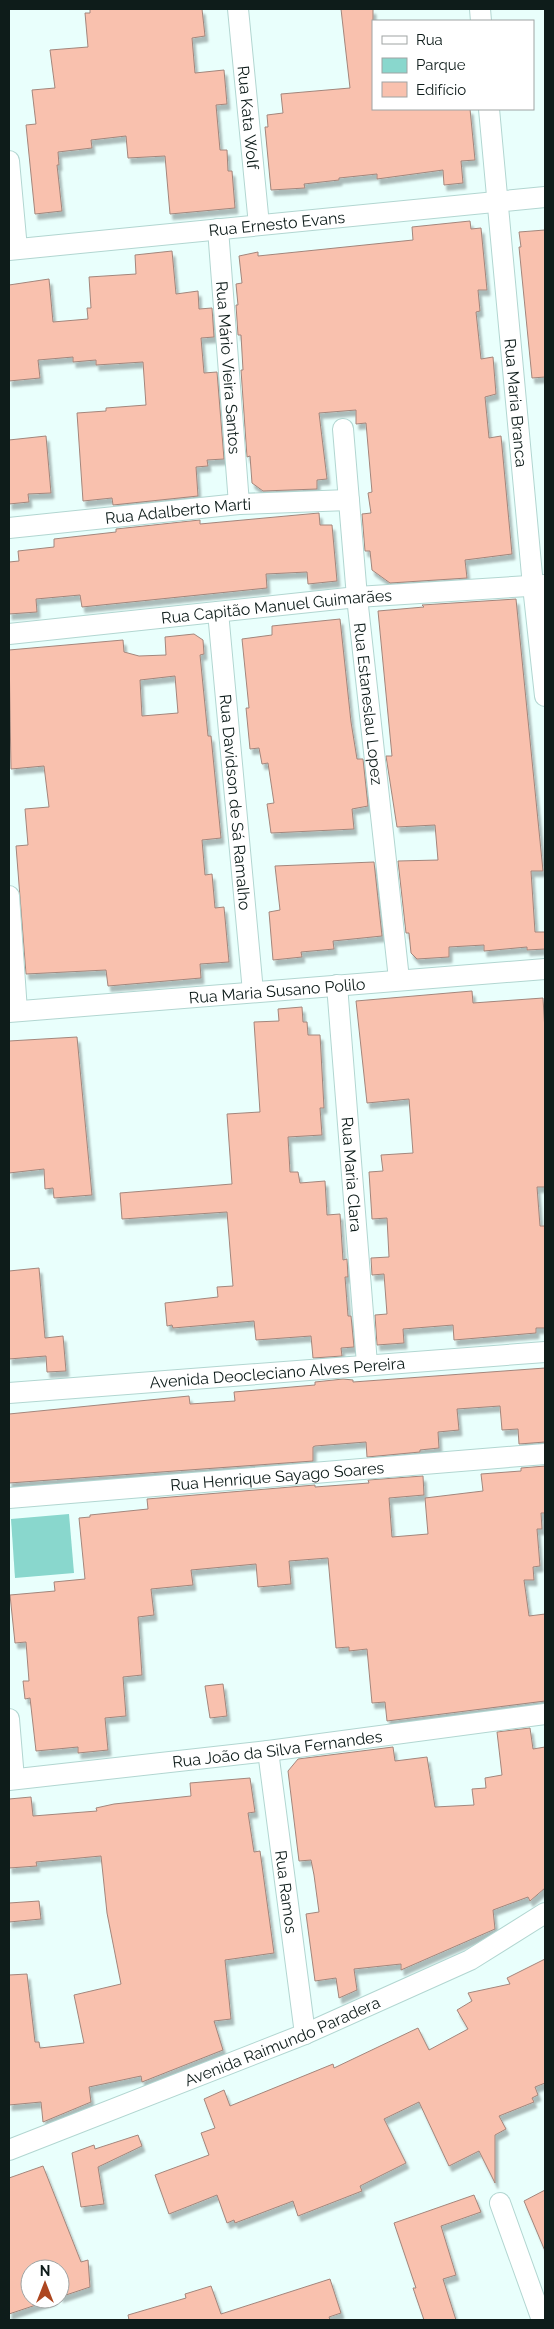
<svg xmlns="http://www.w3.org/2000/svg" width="554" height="2329" font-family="Raleway,sans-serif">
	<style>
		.green { fill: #89d7cd }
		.building { fill: #f9c1ae; stroke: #a3867c; fill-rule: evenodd; filter: url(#shadow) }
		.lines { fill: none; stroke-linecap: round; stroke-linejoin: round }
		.street-casing { stroke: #b2d6d1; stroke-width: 22 }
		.street { stroke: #fff; stroke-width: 20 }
		.labels { text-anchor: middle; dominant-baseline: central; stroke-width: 4; stroke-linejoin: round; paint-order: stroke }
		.street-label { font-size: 16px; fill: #0e1c1a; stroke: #fff }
	</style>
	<defs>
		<filter id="shadow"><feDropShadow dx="3" dy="5.5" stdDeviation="1" flood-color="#0004"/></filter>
	</defs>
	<rect width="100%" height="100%" fill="#e9fffc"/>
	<path class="green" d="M69,1514L74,1573L15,1578L11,1519Z"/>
	<path class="building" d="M90,9H202L205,36L192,38L195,73L224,70L227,104L216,105L220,150H227L228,171H232L235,208L170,214L165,156L128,158L126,136L91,140L92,148L58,152L59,165H57L62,211L35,214L26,125L36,124L32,90L55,88L50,50L88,47L85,13H90Z
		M341,9H373V109H470L475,160L461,161L463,183L444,185L443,170L377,179V174L339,178V180L304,184L305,188L271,190L265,127H268L267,115L283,113L281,94L350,88Z
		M470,221L471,229L481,228L487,290H478L480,311L476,312L481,359L493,357L496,394L485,397L489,438L501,436L512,554L465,560L467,578L390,583L372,570L370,551H365L362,514L371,513L368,493L372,492L366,423L356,424V410L319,413L327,479L317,480V489L263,491L252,483L250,456L247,457L241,370H243L241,335H238L236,305H238L236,284L242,283L239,256L258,252V256L413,240L412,227Z
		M545,230V377L532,378L519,247H521L519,232Z
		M172,251L176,294L198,291L199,309L212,308L214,337L201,338L204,373L217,372L224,459L207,460L208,466L196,467L198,496L113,505L112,498L83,501L77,413L106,411V408L146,405L143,362L96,365V360L73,362V357L38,360L40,378L9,381V285L49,279L53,322L88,319L87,308H91L89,277L136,274L135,255Z
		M46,436L51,493L28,494L29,502L9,504V440Z
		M319,513L320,525H332L337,581L308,584L307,572L266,574L267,588L82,607L80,595L36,599L37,612L9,614V562L19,561L18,551L54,547V539L116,532V529L200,520V524Z
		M516,599L543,871H531L535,932H545V949L527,950V947L484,951V945L449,947V957L417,959L411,953L409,933H406L398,861L438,860L435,825L397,827L386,756H392L378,611L424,607L422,605Z
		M340,619L351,722L357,759H363L368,806L352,809L354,829L271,833L267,804L274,803L268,763L262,764L259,748L250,749L246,708H249L242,639L272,635V626Z
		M194,634L203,640L204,654L200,655L208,736H211L221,838L202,840L205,875L212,874L215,908L224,907L229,962L200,964L201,978L108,986L106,970L26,974L16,846L28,845L25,809L49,807L44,766L11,769L9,650L123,640L124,652L139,656L166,655L165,637ZM175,676L178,713L142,716L140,680Z
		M374,862L382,936L333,941L334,949L301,952L302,957L273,960L269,912L280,910L275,866Z
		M472,991L473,1003L543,998L545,1031V1187H537L540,1226H545V1328H536V1333L454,1340L453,1325L403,1329L404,1343L377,1345L375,1315L387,1314L384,1274L372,1275L371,1258L389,1257L387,1218L372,1219L369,1172L383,1171L381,1155L413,1153L409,1099L367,1103L356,1001Z
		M302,1007L303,1022H307L308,1035H320L324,1108H320L322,1135L288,1137L290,1172H298L300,1183L325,1181L327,1215L340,1214L343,1260L347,1259L348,1277H345L348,1316H351L354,1347L341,1348L342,1356L313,1358L311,1336L256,1340L254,1321L173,1328L172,1325L167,1326L165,1303L218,1297L217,1287L233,1286L227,1212L122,1219L120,1193L232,1184L227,1114L260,1112L254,1022L279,1021L278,1009Z
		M77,1037L92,1195L54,1198L53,1188L45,1189L44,1169L9,1173V1041Z
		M39,1268L45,1338L63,1336L66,1371L47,1372L46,1356L9,1359V1271Z
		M545,1368V1442L519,1444L518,1429L502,1430L500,1406L457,1409L459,1430L438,1432L439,1448L420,1450V1452L367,1457L366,1442L315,1446L313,1447V1461L9,1483V1414L189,1396L190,1404L235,1401L234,1392L315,1385V1382L343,1379L353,1380V1382Z
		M545,1466V1513H541L542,1529H537L540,1566L533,1567L534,1580H524L529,1616L545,1614V1701L387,1721L385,1702L372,1703L367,1649L349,1651V1647L336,1648L328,1558L289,1561L291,1584L258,1587L256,1564L191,1570L193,1585L151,1589L154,1615L138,1617L142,1675L123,1677L126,1716L105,1718L108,1750L78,1753V1747L36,1751L30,1698L25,1699L23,1681H29L26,1642L15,1643L10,1595L55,1591L54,1582L85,1579L79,1518L90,1517V1515L148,1509L147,1499L315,1485V1487L369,1483L368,1480L423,1476L424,1495L389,1498L392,1537L428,1534L425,1498L483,1491L481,1474L521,1471V1468Z
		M223,1684L227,1716L210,1718L205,1686Z
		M530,1728L533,1749L545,1747V1888L530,1901L528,1897L493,1910L495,1929L401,1970V1964L354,1969L357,1990L339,1998L336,1978L315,1981L306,1914L319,1912L314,1875L311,1860L299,1861L288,1771L298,1759L393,1747L395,1761L427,1757L435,1807L474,1805L472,1789L486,1788L485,1778L502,1775L497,1732Z
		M250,1778L255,1812L248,1813L254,1852L260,1851L274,1953L225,1960L231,2019L214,2021L223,2050L142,2082L141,2076L89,2087L91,2102L43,2122L41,2102L9,2105V1975L27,1974L35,2042H39L40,2048L84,2043L74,1995L121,1984L107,1913L101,1856L36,1862L37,1866L9,1868V1799L31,1797L33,1816L97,1811L96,1808L114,1804L191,1796L190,1783Z
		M39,1901L41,1919L9,1922V1903Z
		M545,1959V2083L535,2087L538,2095L532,2098L534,2102L499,2116L506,2129L495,2135V2183L479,2151L449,2166L419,2102L384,2119L406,2163L360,2186L362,2191L298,2216L293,2201L235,2223L234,2220L227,2223L217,2195L169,2214L155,2175L209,2155L201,2133L215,2128L204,2099L224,2090L230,2106L333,2064L334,2068L418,2028L429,2050L468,2029L457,2010L472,2001L468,1993L510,1984L507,1978Z
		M138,2135L142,2146L98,2167L104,2204L81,2207L72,2153L94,2145L95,2149Z
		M43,2166L81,2262L88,2260L90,2287L60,2297V2269H30V2299H54L9,2314V2178Z
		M545,2190V2251L524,2201Z
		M474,2195L481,2212L441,2226L456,2275L443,2279L456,2320H424L413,2288H416L394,2223Z
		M330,2279L341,2313L329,2317L330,2320H129L128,2315L186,2298L185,2294L211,2286L221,2314Z"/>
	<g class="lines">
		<g class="street-casing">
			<g id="street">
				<path id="s1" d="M238,9L259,225"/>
				<path d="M480,9L481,21"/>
				<path id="s2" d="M489,109L533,586L545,696"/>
				<path d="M9,161L17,249"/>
				<path id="s3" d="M218,229L239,504"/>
				<path id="s4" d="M9,250L545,197"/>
				<path id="s5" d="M343,429L357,597L399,979"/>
				<path id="s6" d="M9,528L239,504L349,500"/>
				<path id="s7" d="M218,612L253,992"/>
				<path id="s8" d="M9,634L357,597L544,585"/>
				<path d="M9,896L17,1011"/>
				<path id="s9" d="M337,985L367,1364"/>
				<path id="s10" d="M9,1012L545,969"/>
				<path id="s11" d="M9,1393L545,1352"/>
				<path id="s12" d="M9,1498L545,1454"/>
				<path d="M9,1719L14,1779"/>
				<path id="s13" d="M268,1751L305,2034"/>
				<path id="s14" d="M9,1780L268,1751L545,1714"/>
				<path id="s15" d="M9,2150L305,2034L470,1960L545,1913"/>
				<path d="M500,2203L542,2320"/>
			</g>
		</g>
		<use href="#street" class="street"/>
	</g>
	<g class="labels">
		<g class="street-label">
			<text stroke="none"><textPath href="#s1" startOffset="109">Rua Kata Wolf</textPath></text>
			<text stroke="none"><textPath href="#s4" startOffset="269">Rua Ernesto Evans</textPath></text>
			<text stroke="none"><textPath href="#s3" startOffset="139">Rua Mário Vieira Santos</textPath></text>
			<text stroke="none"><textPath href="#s2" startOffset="295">Rua Maria Branca</textPath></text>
			<text stroke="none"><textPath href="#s6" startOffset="170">Rua Adalberto Marti</textPath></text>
			<text stroke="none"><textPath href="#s8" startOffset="269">Rua Capitão Manuel Guimarães</textPath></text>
			<text stroke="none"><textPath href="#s5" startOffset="276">Rua Estaneslau Lopez</textPath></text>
			<text stroke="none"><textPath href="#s7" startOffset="191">Rua Davidson de Sá Ramalho</textPath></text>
			<text stroke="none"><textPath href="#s10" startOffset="269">Rua Maria Susano Polilo</textPath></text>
			<text stroke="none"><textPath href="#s9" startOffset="190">Rua Maria Clara</textPath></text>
			<text stroke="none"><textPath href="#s11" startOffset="269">Avenida Deocleciano Alves Pereira</textPath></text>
			<text stroke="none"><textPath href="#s12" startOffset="269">Rua Henrique Sayago Soares</textPath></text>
			<text stroke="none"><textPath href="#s14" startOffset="270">Rua João da Silva Fernandes</textPath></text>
			<text stroke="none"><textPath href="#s13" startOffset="142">Rua Ramos</textPath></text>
			<text stroke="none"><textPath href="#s15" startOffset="294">Avenida Raimundo Paradera</textPath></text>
		</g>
	</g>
	<rect width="554" height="2329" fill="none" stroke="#0e1c1a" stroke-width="20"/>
	<rect x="372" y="20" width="162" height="90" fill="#ffffff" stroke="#9fa4a3"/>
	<rect x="382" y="36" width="25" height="8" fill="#ffffff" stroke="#9fa4a3"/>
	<text x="416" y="45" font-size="15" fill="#0e1c1a">Rua</text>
	<rect x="382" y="58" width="25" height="15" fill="#89d7cd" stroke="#9fa4a3"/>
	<text x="416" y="70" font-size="15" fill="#0e1c1a">Parque</text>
	<rect x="382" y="82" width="25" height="15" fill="#f9c1ae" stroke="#9fa4a3"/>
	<text x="416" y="95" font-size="15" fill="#0e1c1a">Edifício</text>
	<g transform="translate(45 2284)"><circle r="24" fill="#ffffff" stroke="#9fa4a3"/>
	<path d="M0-4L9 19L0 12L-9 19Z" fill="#ad4720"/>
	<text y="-8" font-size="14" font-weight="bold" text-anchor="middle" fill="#0e1c1a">N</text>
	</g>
</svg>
